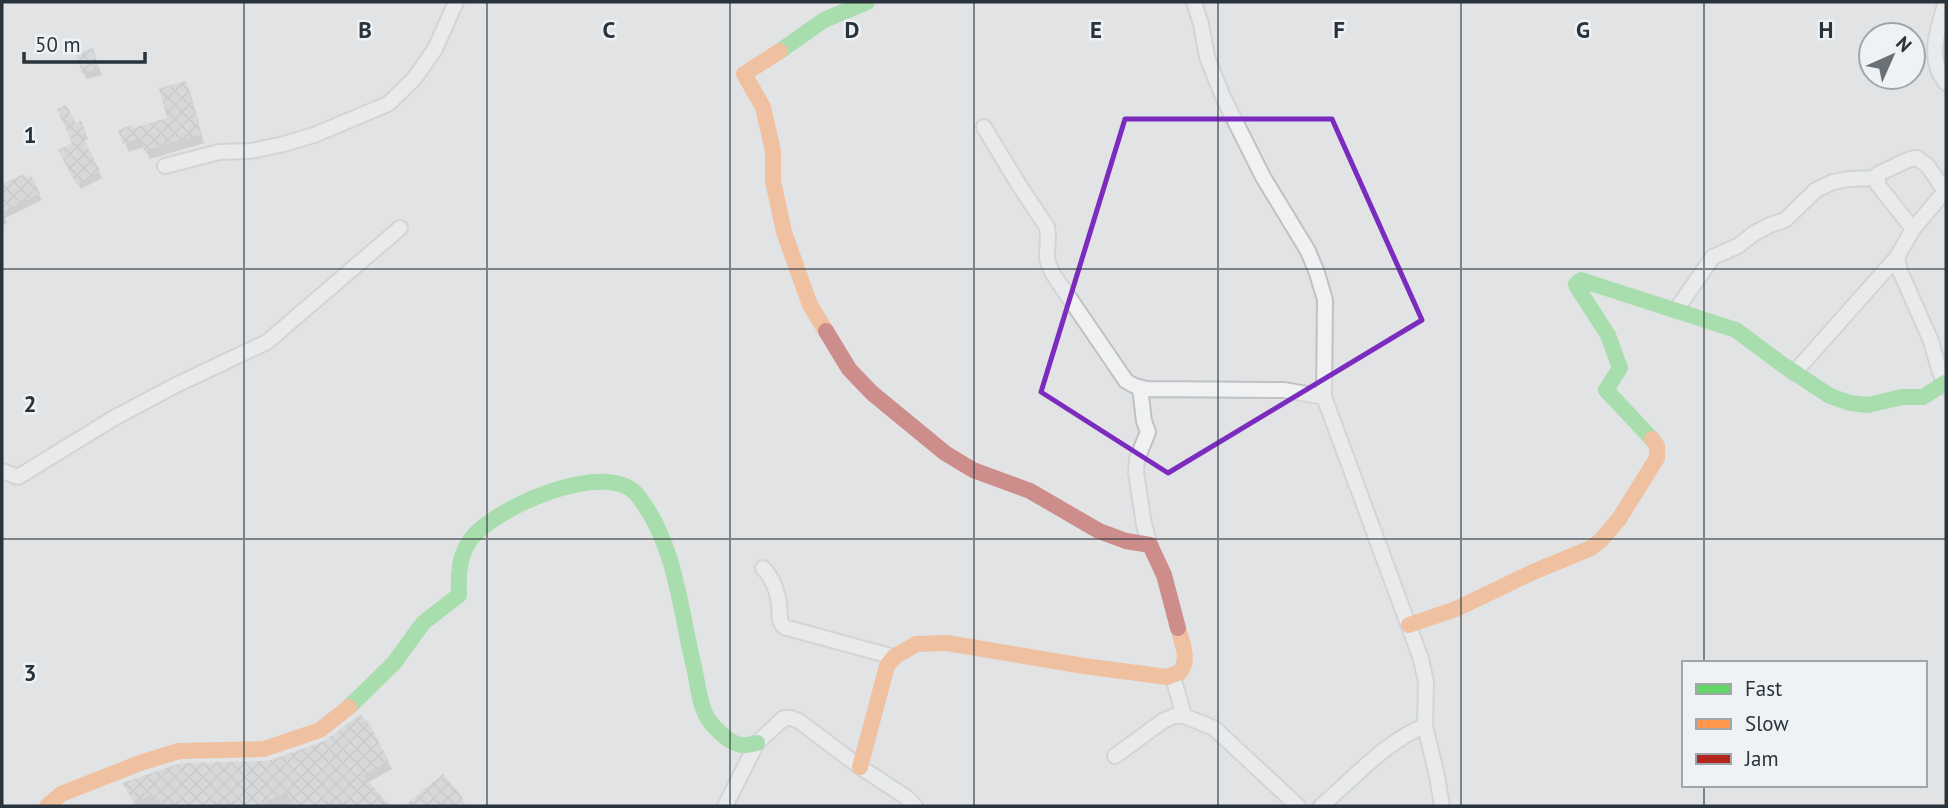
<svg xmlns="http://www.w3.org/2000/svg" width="1948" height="808" font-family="'PT Sans',sans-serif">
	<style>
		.shadow { fill: #0003 }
		.building { fill: url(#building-cross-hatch) }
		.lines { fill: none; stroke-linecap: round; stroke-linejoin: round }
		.street-casing { stroke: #bfc1c3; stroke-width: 18 }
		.street { stroke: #eff1f2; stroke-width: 14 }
		.fast { stroke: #63d668; stroke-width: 16 }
		.slow { stroke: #ff974d; stroke-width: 16 }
		.jam { stroke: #b3261e; stroke-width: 16 }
		.marked { fill: none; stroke: #7b2cbf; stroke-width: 5; stroke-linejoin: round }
		.grid { fill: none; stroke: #29333c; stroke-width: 2; stroke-opacity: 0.55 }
		.grid-label { font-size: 23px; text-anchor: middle; font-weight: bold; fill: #29333c; stroke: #eef2f5; stroke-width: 5; stroke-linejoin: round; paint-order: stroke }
	</style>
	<defs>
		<pattern id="building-cross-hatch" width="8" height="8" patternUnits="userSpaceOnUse" patternTransform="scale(1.75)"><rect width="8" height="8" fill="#c9cbcd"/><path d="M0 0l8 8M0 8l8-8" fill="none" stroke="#adafb1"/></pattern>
	</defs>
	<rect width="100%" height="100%" fill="#e1e3e5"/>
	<path class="shadow" d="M92,50L102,75L87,79L83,72Z
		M185,83L190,91L204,143L150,159L144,147L129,152L120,131L133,130L169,119Z
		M75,126L84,129L88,139L83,141L102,178L81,189L61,151L74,144Z
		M30,177L42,200L5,218L7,223L2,225V190Z
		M366,722L392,769L367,783L389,806H130L135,803L124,784L268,762L325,743Z"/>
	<path class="building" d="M93,48L99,68L82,73L76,53Z
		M186,81L201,134L144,151L140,138L123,144L118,130L132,125L133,128L167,118L159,88Z
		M66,105L76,123L81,121L86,133L82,135L100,171L76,184L58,150L72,143L57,109Z
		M24,174L26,178L31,175L40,193L2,212V184Z
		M361,714L365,721L367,720L389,761L363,776L391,806H294L286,792L257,806H164L151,795L134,803L122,783L181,763L268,761L324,741Z
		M443,774L463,798L462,799L466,806H404Z"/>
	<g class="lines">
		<g class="street-casing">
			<path id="street" d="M1194,2L1201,24L1207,57L1223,97L1263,177L1308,251L1317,273L1325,300L1324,397L1421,659L1426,682L1425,726L1437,776L1442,806
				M1946,2C1938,29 1926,59 1946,83
				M984,127L1019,185L1047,227C1051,248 1041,252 1053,274L1126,381L1135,386L1147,389L1284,390L1324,397
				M165,166L219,152L251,151L284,144L314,135L388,104L414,79L435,49L456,2
				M1946,190L1913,229L1897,257L1900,271L1931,341L1938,366L1946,387
				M1913,229L1878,185V174L1910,159L1917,158L1927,165L1945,191
				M1676,310L1713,257L1738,246L1753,234L1770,225L1785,220L1816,190L1833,182L1849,179L1877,178
				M1794,373L1897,257
				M1140,388L1144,421L1148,432L1137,459L1136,472L1144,525L1150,545
				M2,471L18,477L114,418L176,385L267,342L400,228
				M763,568C772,577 778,592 779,605C780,614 778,620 784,627L894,657
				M1173,677L1184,716
				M1115,756L1163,721L1174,716H1184L1214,728L1298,806
				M725,806L757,743L784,718H791L799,721L860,767L906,797L915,806
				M1321,806C1352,780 1387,740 1425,726"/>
		</g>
		<use href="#street" class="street"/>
		<path class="fast" d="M780,51L824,20L867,2
			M1652,439L1606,390L1620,368L1608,335L1577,287L1576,284L1581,280L1736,330L1783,365L1830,396L1850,403L1868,405L1902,397H1923L1945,383
			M349,707L394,663L423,623L459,595C458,575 459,555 471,539C495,507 609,457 638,496C676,544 680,610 694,667C698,684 699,704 708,719C715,729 729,743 741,745C746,746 752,744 757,743"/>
		<path class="slow" d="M780,51L744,74L763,107L773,151V181L784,232L810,305L826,331
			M1409,625L1456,609L1533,572L1591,548L1601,540L1619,519L1657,458V446L1652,439
			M860,767L887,666L894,657L916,644L947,643L1084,666L1167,677L1180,672C1190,659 1182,643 1178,628
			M47,806L61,794L140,763L179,751L264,749L320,730L349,707"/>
		<path class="jam" d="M826,331L849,369L872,393L945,453L973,470L1030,491L1099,531L1126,541L1150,545L1164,575L1178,628"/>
	</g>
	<path d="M0 0H1948V808H0ZM1125,119H1332L1422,320L1168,473L1041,392Z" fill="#e1e3e5" fill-opacity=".55" fill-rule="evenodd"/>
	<path class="marked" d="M1125,119H1332L1422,320L1168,473L1041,392Z"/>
	<path class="grid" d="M244,2V806M487,2V806M730,2V806M974,2V806M1218,2V806M1461,2V806M1704,2V663M2,269H1946M2,539H1946M1704,785V806"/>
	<g class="grid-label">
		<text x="365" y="38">B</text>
		<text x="609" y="38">C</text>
		<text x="852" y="38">D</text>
		<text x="1096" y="38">E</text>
		<text x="1339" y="38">F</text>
		<text x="1583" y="38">G</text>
		<text x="1826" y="38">H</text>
		<text x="30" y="143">1</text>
		<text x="30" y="412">2</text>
		<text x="30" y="681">3</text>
	</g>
	<rect width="1948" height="808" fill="none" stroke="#29333c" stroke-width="7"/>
	<rect x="1682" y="661" width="245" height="126" fill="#eef2f5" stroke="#9fa6ab" stroke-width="2"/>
	<rect x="1696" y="684" width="35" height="10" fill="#63d668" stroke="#9fa6ab" stroke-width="2"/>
	<text x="1745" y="696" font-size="21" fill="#29333c">Fast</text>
	<rect x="1696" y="719" width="35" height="10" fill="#ff974d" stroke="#9fa6ab" stroke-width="2"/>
	<text x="1745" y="731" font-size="21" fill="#29333c">Slow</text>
	<rect x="1696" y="754" width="35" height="10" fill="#b3261e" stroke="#9fa6ab" stroke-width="2"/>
	<text x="1745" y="766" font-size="21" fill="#29333c">Jam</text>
	<g transform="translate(1892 56) rotate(45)"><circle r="33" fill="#eef2f5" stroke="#9fa6ab" stroke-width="2"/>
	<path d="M0-5L12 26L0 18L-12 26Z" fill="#697177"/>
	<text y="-10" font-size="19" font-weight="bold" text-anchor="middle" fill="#29333c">N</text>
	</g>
	<path d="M24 52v10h121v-10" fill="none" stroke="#29333c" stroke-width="3.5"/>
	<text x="35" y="52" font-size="21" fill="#29333c" stroke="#eef2f5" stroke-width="5" paint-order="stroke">50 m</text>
</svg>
